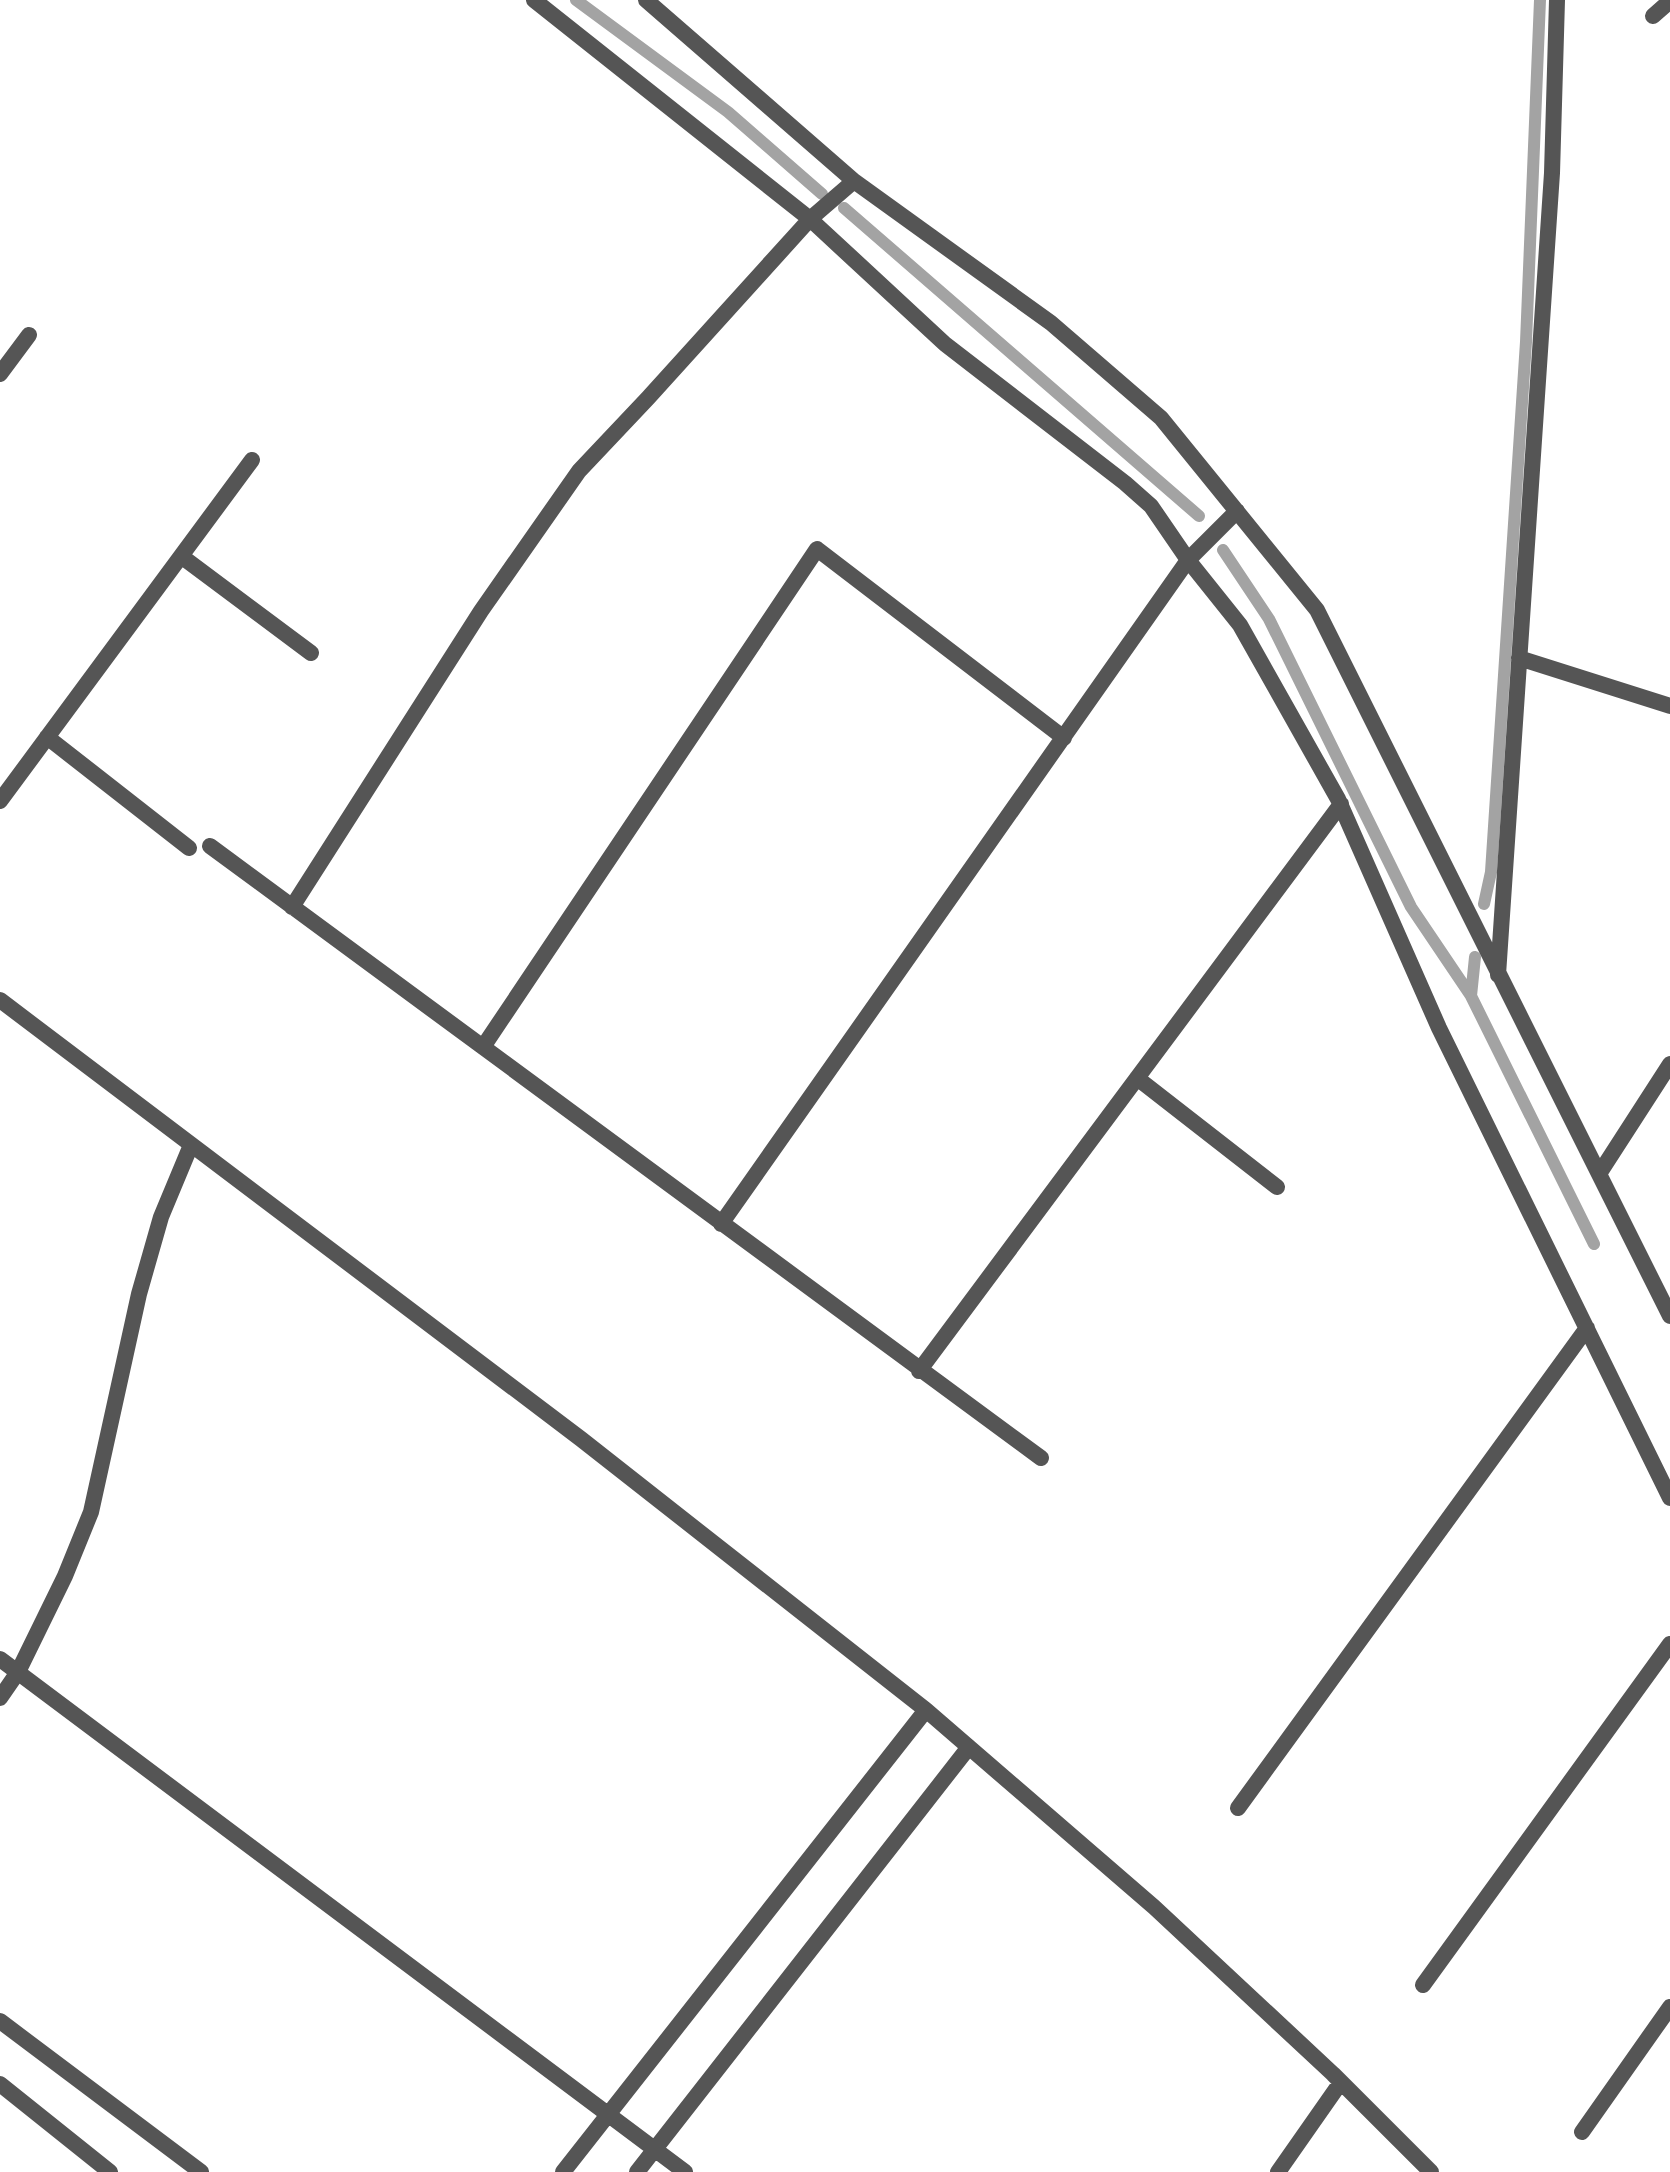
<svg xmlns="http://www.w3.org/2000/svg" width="1670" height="2172" font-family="'Exo 2',sans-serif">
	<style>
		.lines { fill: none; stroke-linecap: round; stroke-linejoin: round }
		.stream { stroke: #a3a3a3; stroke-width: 12 }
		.street { stroke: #555; stroke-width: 16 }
	</style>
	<rect width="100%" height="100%" fill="#fff"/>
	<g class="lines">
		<path class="stream" d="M576,0L728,112L822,194
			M844,208L1199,516
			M1223,550L1269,619L1411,907L1471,996L1594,1244
			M1484,904L1491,872L1526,342L1540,0
			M1471,996L1475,957"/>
		<path class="street" d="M534,0L810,219L945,344L1125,483L1151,506L1188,560L1240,625L1338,799L1439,1028L1670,1498
			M646,0L854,181L1051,323L1161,418L1317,610L1670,1316
			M1653,16L1670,1
			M0,374L29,335
			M181,556L311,653
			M1519,658L1670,706
			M47,737L189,848
			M0,801L252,460
			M210,846L1041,1458
			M292,907L481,611L579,471L648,398L810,219L854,181
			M1498,975L1552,173L1557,0
			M0,1000L581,1439L926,1710L1154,1907L1333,2074L1431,2172
			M483,1047L817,549L1064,738
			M1137,1078L1277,1187
			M1599,1174L1670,1064
			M721,1224L1188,560L1237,511
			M919,1371L1341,804
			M0,1659L685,2172
			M0,1698L18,1672L65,1576L91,1512L139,1294L161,1217L191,1145
			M1238,1808L1587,1328
			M1423,1985L1670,1644
			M0,2021L201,2172
			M0,2084L110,2172
			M1582,2132L1670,2007
			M563,2172L926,1710
			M637,2172L969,1747
			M1278,2172L1341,2082"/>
	</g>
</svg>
